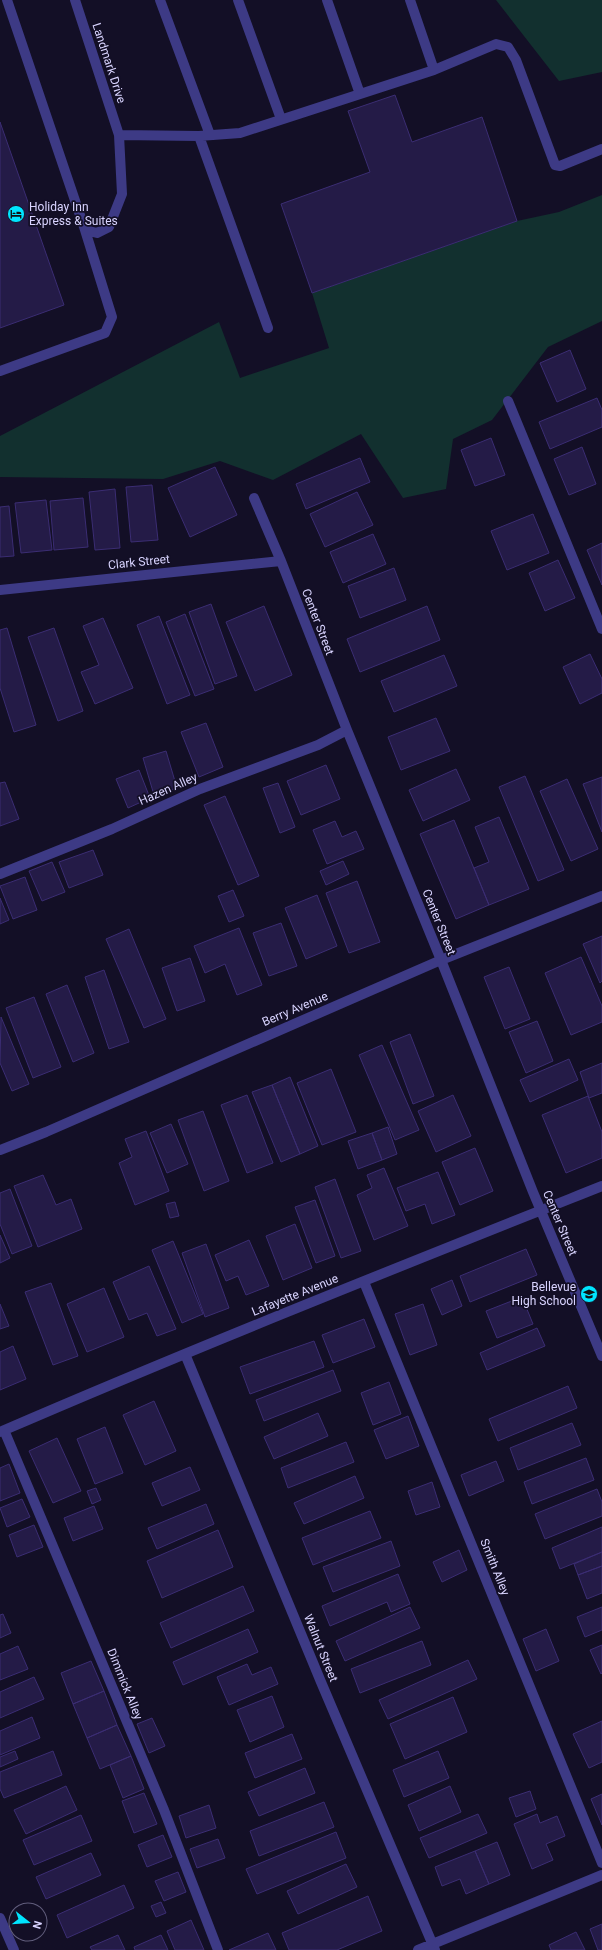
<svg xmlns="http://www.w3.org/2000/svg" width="602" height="1950" font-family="Roboto,sans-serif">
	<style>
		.green { fill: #12302f }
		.building { fill: #241b47; stroke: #3b2d73 }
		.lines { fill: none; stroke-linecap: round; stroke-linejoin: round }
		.minor { stroke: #3d3a85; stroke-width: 10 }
		.labels { text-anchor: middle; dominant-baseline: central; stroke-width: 3.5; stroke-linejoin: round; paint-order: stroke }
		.street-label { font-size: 12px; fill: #d9d4ff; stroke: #130f26 }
		.poi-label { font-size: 12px; fill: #d9d4ff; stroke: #130f26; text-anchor: start }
	</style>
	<rect width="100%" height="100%" fill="#130f26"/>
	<path class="green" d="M496,0H602V72L559,81Z
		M602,195V321L548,347L492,420L453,439L446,489L403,498L361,434L273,480L220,461L163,479L0,477V436L219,322L240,378L329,348L312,293L517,221L559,212Z"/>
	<path class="building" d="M395,95L412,142L482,117L517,221L312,293L281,204L370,172L348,111Z
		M0,122L64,305L0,328Z
		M570,350L586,389L557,402L540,363Z
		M597,398L602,410V427L550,449L539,422Z
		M491,438L505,475L475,486L461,450Z
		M582,447L596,484L569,495L554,459Z
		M360,458L370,482L306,509L296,484Z
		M215,467L237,515L190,537L168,488Z
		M152,485L158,540L131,542L126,487Z
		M115,489L120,548L95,550L89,492Z
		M357,492L373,525L325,547L310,514Z
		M83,498L88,547L54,550L50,501Z
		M46,500L52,550L21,553L15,503Z
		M9,506L14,556L0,557V507Z
		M533,514L549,553L507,570L491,531Z
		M373,534L386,564L343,583L330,552Z
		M602,543V585L587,550Z
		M558,560L575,598L545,611L529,573Z
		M394,568L406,600L360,618L348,586Z
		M211,604L237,676L215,684L189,612Z
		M264,606L292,675L255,691L226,622Z
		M427,606L440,640L360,672L347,639Z
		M185,614L214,689L195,696L166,622Z
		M159,616L190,695L167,704L137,625Z
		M103,618L133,688L95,704L81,672L99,665L83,626Z
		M7,628L36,725L14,732L0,688V630Z
		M54,628L83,711L58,721L28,637Z
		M590,654L602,679V693L580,704L563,667Z
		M444,655L457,686L394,712L381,681Z
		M436,718L450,751L401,770L388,737Z
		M206,723L223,767L199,777L181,732Z
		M166,751L177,788L154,795L143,758Z
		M326,765L340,799L301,815L287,781Z
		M456,769L470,800L423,821L409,790Z
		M139,770L150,798L128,808L116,779Z
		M525,776L564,870L538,881L499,787Z
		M602,777V832L583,784Z
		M567,779L598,849L571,861L540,791Z
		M5,782L19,819L0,826V783Z
		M278,783L295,827L280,833L263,788Z
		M225,796L259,876L238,885L204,805Z
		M499,817L529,889L489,905L474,868L489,862L475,827Z
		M454,820L489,905L456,919L420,834Z
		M335,821L342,837L356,831L364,849L327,864L313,830Z
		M93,850L103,875L69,888L59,862Z
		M343,861L349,874L326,885L320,871Z
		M52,862L65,892L42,901L29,871Z
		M25,877L37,910L13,919L0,886Z
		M357,881L380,942L349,953L326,893Z
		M233,890L244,916L229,922L218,896Z
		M317,895L337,946L306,959L285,908Z
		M0,898L9,920L0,924Z
		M281,923L297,966L269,976L253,933Z
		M239,928L262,985L237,995L225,964L205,973L194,946Z
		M129,929L166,1019L144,1028L106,939Z
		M602,936V981L600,983L583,944Z
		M581,957L602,1006V1022L571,1035L545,973Z
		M190,958L205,1001L177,1011L162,968Z
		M509,967L530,1019L505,1029L484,977Z
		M104,970L129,1042L109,1049L85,977Z
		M67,985L94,1053L73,1062L46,994Z
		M34,997L61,1067L33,1078L6,1008Z
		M1,1017L29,1084L12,1091L0,1063Z
		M537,1021L553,1061L526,1073L509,1032Z
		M410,1034L434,1096L413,1104L390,1042Z
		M382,1045L419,1130L395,1140L359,1055Z
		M569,1059L578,1080L530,1102L520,1080Z
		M602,1063V1093L589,1098L580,1072Z
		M331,1069L356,1132L322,1145L297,1083Z
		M290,1077L318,1146L300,1154L272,1085Z
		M272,1085L300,1154L281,1162L252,1092Z
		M247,1095L273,1163L247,1173L221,1105Z
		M453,1095L471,1136L436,1152L418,1111Z
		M588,1096L602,1132V1158L566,1173L542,1115Z
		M203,1111L229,1181L204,1191L178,1120Z
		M171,1124L188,1164L167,1173L150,1133Z
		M388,1127L397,1154L382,1160L372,1133Z
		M146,1131L169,1191L135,1205L119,1163L132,1157L125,1139Z
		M372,1133L382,1160L358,1169L348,1141Z
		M475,1148L493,1191L460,1205L442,1162Z
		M384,1168L408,1226L374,1240L357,1195L372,1188L367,1175Z
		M438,1172L455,1215L432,1224L425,1204L406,1211L397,1188Z
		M43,1175L56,1205L71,1199L82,1229L38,1247L14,1186Z
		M335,1179L361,1251L341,1258L315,1187Z
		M10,1189L32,1246L12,1254L0,1224V1193Z
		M315,1200L335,1256L316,1263L295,1207Z
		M175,1202L179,1216L170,1218L166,1204Z
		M295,1224L312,1268L283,1280L266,1236Z
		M0,1235L10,1258L0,1263Z
		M249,1240L269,1286L246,1295L238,1276L226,1281L215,1255Z
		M173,1241L203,1314L182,1323L152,1250Z
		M206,1244L229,1308L205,1317L182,1253Z
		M526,1249L537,1275L470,1302L460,1276Z
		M149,1266L176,1329L157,1336L147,1313L129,1320L113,1282Z
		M452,1280L462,1306L442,1315L431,1289Z
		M51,1283L78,1356L53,1365L25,1292Z
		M104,1288L124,1337L87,1352L67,1304Z
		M522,1297L533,1324L497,1338L486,1311Z
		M0,1304L9,1326L0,1329Z
		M423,1304L437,1345L410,1355L395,1314Z
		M364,1319L375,1347L333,1363L322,1335Z
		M537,1328L545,1346L487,1370L480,1353Z
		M314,1341L324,1367L250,1394L240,1367Z
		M13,1346L26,1379L0,1390V1352Z
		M333,1370L341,1391L264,1421L256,1400Z
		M389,1382L401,1414L373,1425L361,1393Z
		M568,1386L577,1408L498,1441L489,1419Z
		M154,1401L176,1451L145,1465L123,1415Z
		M318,1413L328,1436L274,1459L264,1437Z
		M408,1416L419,1446L386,1459L374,1430Z
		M572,1423L581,1445L518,1470L510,1448Z
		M105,1427L123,1473L95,1484L77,1439Z
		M57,1438L81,1491L53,1503L29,1451Z
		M346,1442L354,1462L288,1488L281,1468Z
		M586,1458L594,1480L532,1504L524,1482Z
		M496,1461L504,1481L469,1496L461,1475Z
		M9,1464L20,1493L0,1501V1468Z
		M190,1467L200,1490L162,1506L152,1483Z
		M355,1476L364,1498L304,1524L294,1503Z
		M432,1482L440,1507L416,1515L408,1491Z
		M96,1488L101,1500L92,1504L87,1491Z
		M597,1489L602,1502V1516L545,1539L535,1514Z
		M22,1499L30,1517L7,1527L0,1508Z
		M206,1504L214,1524L157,1549L148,1528Z
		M94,1506L103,1529L73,1541L64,1518Z
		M370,1511L381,1538L313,1565L302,1538Z
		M34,1525L43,1547L17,1557L9,1535Z
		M602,1527V1552L560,1569L552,1548Z
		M218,1530L233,1567L162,1598L147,1561Z
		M391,1541L400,1566L333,1592L323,1567Z
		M459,1550L467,1570L442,1582L433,1562Z
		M602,1552V1566L578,1575L574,1564Z
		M602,1566V1593L587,1599L578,1575Z
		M398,1574L410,1604L391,1612L387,1602L330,1626L322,1606Z
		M243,1586L254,1611L171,1648L160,1623Z
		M410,1607L420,1628L345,1661L336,1641Z
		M602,1607V1630L585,1637L577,1617Z
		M3,1614L11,1633L0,1638V1615Z
		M248,1629L258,1652L183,1685L173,1662Z
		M546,1629L559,1661L536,1671L523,1639Z
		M422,1641L431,1665L360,1693L351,1669Z
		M602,1645V1673L601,1674L590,1650Z
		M18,1646L28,1669L0,1680V1654Z
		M468,1660L477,1679L388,1719L379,1700Z
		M91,1661L104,1691L73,1704L61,1673Z
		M247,1664L252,1675L271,1667L278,1684L229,1705L217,1677Z
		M34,1677L44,1699L0,1718V1692Z
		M104,1691L117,1725L87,1738L73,1704Z
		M272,1696L284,1727L250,1742L237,1710Z
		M453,1697L467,1732L405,1759L390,1724Z
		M32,1717L40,1738L0,1755V1731Z
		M152,1718L165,1746L149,1753L137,1724Z
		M602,1721V1762L589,1768L573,1734Z
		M117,1725L131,1756L100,1769L87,1738Z
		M292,1734L302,1759L255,1778L245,1753Z
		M15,1751L18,1759L0,1767V1757Z
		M53,1751L62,1775L4,1798L0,1789V1772Z
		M438,1751L449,1778L404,1797L393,1770Z
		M131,1756L144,1789L123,1798L110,1765Z
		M305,1768L315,1793L259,1816L248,1792Z
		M66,1786L77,1810L26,1834L14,1810Z
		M450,1786L461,1812L419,1831L408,1805Z
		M530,1791L536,1809L516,1817L509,1798Z
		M144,1793L157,1824L134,1833L122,1801Z
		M602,1794V1825L591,1799Z
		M324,1802L334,1827L259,1856L250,1831Z
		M209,1805L216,1828L186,1838L179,1816Z
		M478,1814L487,1833L429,1858L420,1838Z
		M537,1814L540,1823L557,1816L565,1836L546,1844L553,1860L532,1869L514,1824Z
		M81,1815L92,1841L34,1865L23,1840Z
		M336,1832L346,1858L257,1894L246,1869Z
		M163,1835L172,1857L147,1867L138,1845Z
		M218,1839L225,1858L197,1868L190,1849Z
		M497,1842L510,1875L489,1884L475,1851Z
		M475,1851L489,1884L466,1894L460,1879L442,1886L435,1867Z
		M91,1853L101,1875L46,1899L36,1877Z
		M346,1864L357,1887L298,1914L287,1891Z
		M178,1872L186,1892L164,1901L155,1881Z
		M124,1885L134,1908L67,1938L57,1915Z
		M368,1896L382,1931L337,1950H289L282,1933Z
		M161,1902L166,1913L156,1917L151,1906Z
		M191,1920L204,1950H175L167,1931Z
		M602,1924V1950H598L590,1929Z
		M576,1932L585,1950H551L549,1945Z
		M268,1933L276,1950H229Z
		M118,1935L125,1950H92L90,1947Z
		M161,1935L168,1950H135L134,1947Z"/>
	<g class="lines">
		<path class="minor" d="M7,0L85,230L97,233L109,227L122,194L119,135L75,0
			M160,0L210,135
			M238,0L281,119
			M327,0L360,94
			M434,70L496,44L508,47L516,60L555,165L560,166L602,149
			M119,135L199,136L240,133L434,70L410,0
			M199,136L268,328
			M0,371L105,333L112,317L85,230
			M508,401L602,629
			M254,498L281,561L347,730L441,960L533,1192L602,1356
			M0,590L281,561
			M0,874L112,829L200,789L318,745L347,730
			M0,1150L46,1132L441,960L602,896
			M364,1282L602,1863
			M185,1354L321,1682L435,1950
			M4,1430L164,1810L218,1950
			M0,1432C199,1346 401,1266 602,1186
			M0,1918L14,1950
			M418,1950L602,1875"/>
	</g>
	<defs>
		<g id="hotel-disc" transform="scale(0.9)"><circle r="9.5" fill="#00e5ff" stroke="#130f26"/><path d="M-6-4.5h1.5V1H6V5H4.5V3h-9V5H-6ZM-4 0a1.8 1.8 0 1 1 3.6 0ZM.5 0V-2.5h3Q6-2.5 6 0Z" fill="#111"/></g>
		<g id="school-disc" transform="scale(0.9)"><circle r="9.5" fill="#00e5ff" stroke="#130f26"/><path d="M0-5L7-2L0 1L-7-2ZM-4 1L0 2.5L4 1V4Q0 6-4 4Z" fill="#111"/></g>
	</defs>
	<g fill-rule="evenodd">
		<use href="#hotel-disc" x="16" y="214"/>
		<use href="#school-disc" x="589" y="1294"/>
	</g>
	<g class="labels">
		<g class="street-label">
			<text transform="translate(109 63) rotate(72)">Landmark Drive</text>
			<text transform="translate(139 562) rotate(-6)">Clark Street</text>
			<text transform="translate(318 622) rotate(69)">Center Street</text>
			<text transform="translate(168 789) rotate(-24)">Hazen Alley</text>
			<text transform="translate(439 922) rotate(68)">Center Street</text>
			<text transform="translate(295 1009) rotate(-23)">Berry Avenue</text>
			<text transform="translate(560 1223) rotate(67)">Center Street</text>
			<text transform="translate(295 1295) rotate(-22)">Lafayette Avenue</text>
			<text transform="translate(495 1567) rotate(68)">Smith Alley</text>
			<text transform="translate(321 1648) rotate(68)">Walnut Street</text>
			<text transform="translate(125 1684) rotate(68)">Dimmick Alley</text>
		</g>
		<g class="poi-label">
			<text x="29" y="207">Holiday Inn<tspan x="29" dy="14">Express &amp; Suites</tspan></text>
			<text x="576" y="1287" text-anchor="end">Bellevue<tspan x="576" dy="14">High School</tspan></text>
		</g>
	</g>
	<g transform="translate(28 1922) rotate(107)"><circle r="19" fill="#130f26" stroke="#625e7d"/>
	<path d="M0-3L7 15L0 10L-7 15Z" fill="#00e5ff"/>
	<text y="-6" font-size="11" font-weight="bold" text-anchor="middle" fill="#d9d4ff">N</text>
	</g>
</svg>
